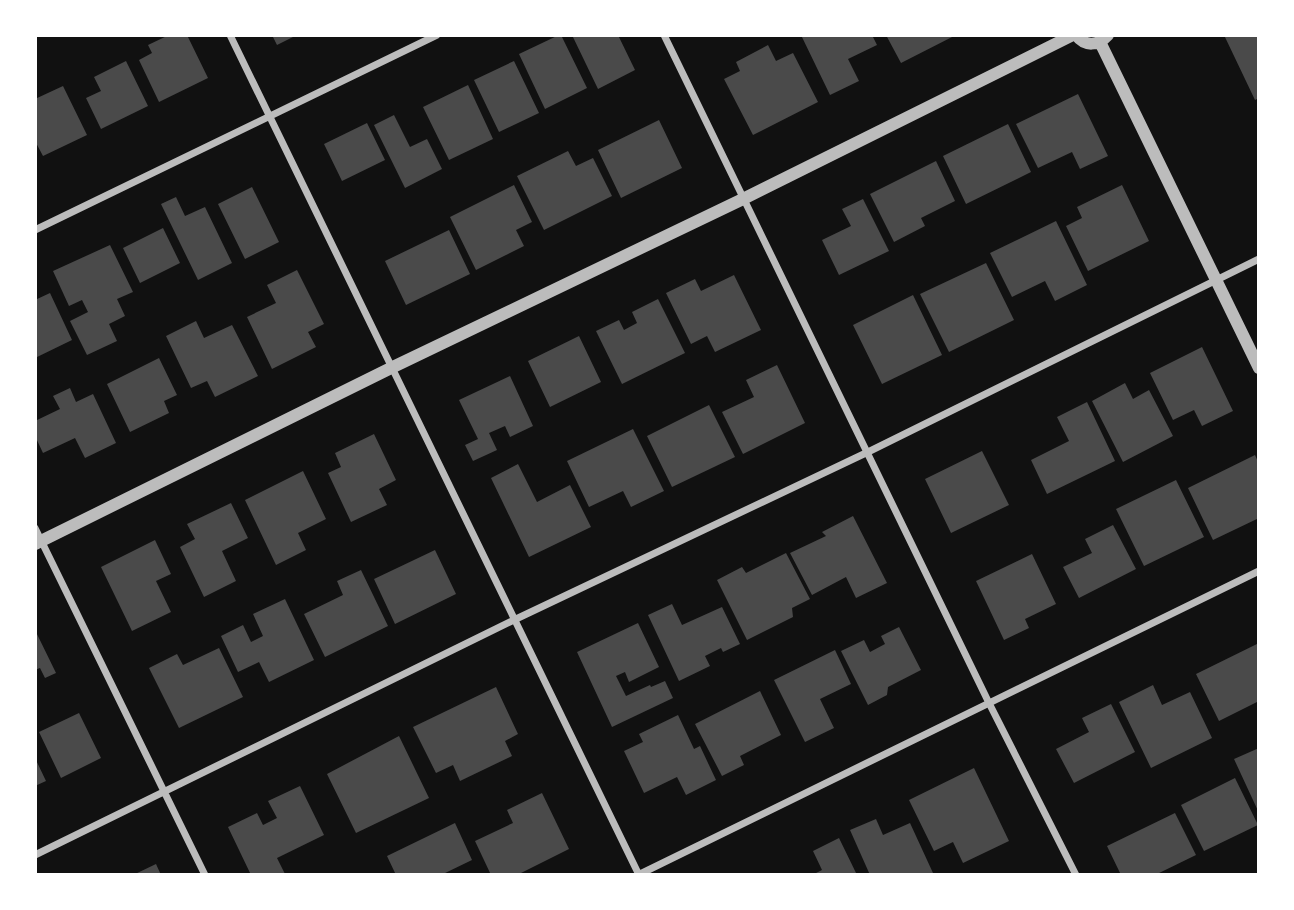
<svg xmlns="http://www.w3.org/2000/svg" width="1294" height="910" font-family="'DejaVu Sans',sans-serif">
	<style>
		.building { fill: #4a4a4a }
		.lines { fill: none; stroke-linecap: round; stroke-linejoin: round }
		.minor { stroke: #bcbcbc; stroke-width: 7 }
		.tertiary { stroke: #bcbcbc; stroke-width: 12 }
	</style>
	<rect width="100%" height="100%" fill="#111"/>
	<path class="building" d="M169,35H187L208,78L159,102L139,60L152,53L148,45Z
		M272,35H297L277,45Z
		M559,35H561L587,88L545,109L519,54Z
		M572,35H618L635,70L598,89Z
		M801,35H872L877,45L848,59L859,81L830,95Z
		M886,35H956L901,63Z
		M1224,35H1259V98L1255,100Z
		M768,45L776,61L793,53L818,102L753,135L724,79L740,71L736,62Z
		M126,61L148,106L101,129L86,98L101,91L94,77Z
		M514,61L539,113L499,132L474,80Z
		M468,85L493,139L449,160L423,107Z
		M63,86L87,135L43,156L35,141V99Z
		M1078,94L1108,156L1080,169L1072,152L1038,168L1016,124Z
		M394,115L410,147L427,139L442,169L405,188L374,125Z
		M659,120L682,168L621,198L598,150Z
		M367,123L385,160L342,181L324,144Z
		M1008,124L1031,172L966,204L943,156Z
		M568,151L576,166L593,158L612,196L544,230L517,176Z
		M936,161L955,201L921,218L925,226L894,242L870,194Z
		M514,185L532,222L516,230L524,246L476,270L450,217Z
		M1122,185L1149,241L1088,271L1066,226L1082,218L1077,207Z
		M252,187L279,242L245,259L218,204Z
		M176,197L185,216L205,207L232,263L198,280L161,204Z
		M863,199L889,251L839,275L822,240L851,226L842,209Z
		M1056,221L1087,285L1055,301L1045,281L1012,297L990,253Z
		M163,228L180,263L140,283L123,248Z
		M449,230L470,274L406,305L385,261Z
		M110,245L133,292L117,299L125,316L109,324L117,341L87,355L70,321L88,312L82,300L69,306L53,271Z
		M986,263L1014,320L949,352L920,294Z
		M297,270L324,324L308,332L316,347L272,369L247,317L276,303L267,285Z
		M734,275L761,330L715,352L707,336L691,344L666,293L695,279L701,291Z
		M50,293L72,340L35,358V300Z
		M913,295L942,355L882,384L853,325Z
		M658,299L685,353L622,384L596,331L619,320L624,330L637,323L632,312Z
		M196,321L204,338L232,325L258,376L215,397L207,381L191,388L166,336Z
		M579,336L601,382L550,407L528,361Z
		M1202,347L1233,411L1202,426L1194,410L1173,420L1150,373Z
		M159,358L177,395L164,401L169,413L130,432L107,384Z
		M777,365L805,423L743,454L722,412L754,397L746,380Z
		M510,376L533,426L510,437L505,426L489,433L497,450L473,461L465,445L478,439L459,400Z
		M1125,383L1133,399L1149,390L1173,436L1123,462L1092,401Z
		M70,388L76,402L93,394L116,443L85,458L75,438L43,453L35,436V421L60,409L53,396Z
		M1087,402L1115,461L1047,494L1031,460L1069,441L1057,417Z
		M709,405L735,457L672,487L647,436Z
		M633,429L664,491L631,507L623,491L589,507L567,461Z
		M374,434L396,480L379,489L387,505L351,522L328,473L341,467L335,453Z
		M982,451L1009,505L951,533L925,479Z
		M1255,455L1259,464V518L1213,540L1188,488Z
		M518,464L537,502L570,485L591,527L529,557L491,478Z
		M303,471L326,519L298,533L306,550L276,565L245,500Z
		M1176,480L1204,537L1144,566L1116,509Z
		M231,503L248,538L222,551L236,581L204,597L180,547L195,539L187,524Z
		M853,516L887,583L856,598L846,577L812,595L790,553L826,536L822,532Z
		M1113,525L1136,569L1079,598L1063,567L1092,553L1085,539Z
		M155,540L171,574L156,581L171,612L132,631L101,567Z
		M435,550L456,594L395,624L374,579Z
		M786,553L810,599L792,608L793,617L747,640L717,580L742,567L746,573Z
		M1032,554L1056,604L1025,619L1029,628L1004,640L976,581Z
		M361,570L388,626L325,657L304,614L343,595L337,581Z
		M285,599L314,660L269,682L259,662L238,672L221,636L243,625L251,642L263,636L253,614Z
		M672,604L682,625L722,607L740,644L723,652L721,648L705,656L710,666L679,681L648,615Z
		M638,623L659,667L629,682L625,672L616,676L626,696L650,685L651,687L665,681L673,698L612,727L577,652Z
		M899,627L921,670L888,687L887,695L868,705L841,651L864,640L870,652L885,644L881,636Z
		M35,630L56,673L45,678L40,668L35,670Z
		M1259,643V701L1219,721L1196,674Z
		M219,648L243,697L179,728L149,668L177,654L183,665Z
		M835,650L851,684L820,699L834,728L805,742L774,680Z
		M1153,685L1162,705L1190,692L1212,738L1151,768L1119,702Z
		M496,687L518,734L505,741L512,756L460,781L453,765L436,773L413,727Z
		M760,691L781,735L740,756L744,765L722,776L695,724Z
		M1111,704L1135,752L1074,783L1056,749L1089,732L1082,718Z
		M79,713L101,758L61,778L39,732Z
		M678,715L694,749L700,746L716,780L686,795L677,777L644,793L624,751L643,742L639,734Z
		M399,736L429,798L356,833L327,774Z
		M1259,748V813L1234,759Z
		M35,758L46,781L35,786Z
		M974,768L1009,841L963,863L953,842L934,851L909,800Z
		M1235,778L1258,825L1204,851L1181,805Z
		M300,786L324,835L277,858L285,874L251,875L228,827L257,813L263,825L277,818L268,801Z
		M542,793L569,849L517,875H491L475,841L513,823L507,810Z
		M1175,813L1196,855L1155,875H1121L1107,846Z
		M876,819L883,835L910,823L933,873L928,875H870L850,830Z
		M455,823L472,860L441,875H396L387,856Z
		M839,838L857,875H812L822,870L813,851Z
		M156,864L161,875H133Z"/>
	<g class="lines">
		<path class="minor" d="M230,35L639,875
			M664,35L989,703L1076,875
			M35,230L437,35
			M35,528L205,875
			M35,855L516,619L868,452L1259,259
			M638,875L1259,571"/>
		<path class="tertiary" d="M1076,35C1085,47 1098,46 1108,35
			M1100,42L1259,368
			M35,544L393,367L743,199L1073,35"/>
	</g>
	<rect width="1294" height="910" fill="none" stroke="#ffffff" stroke-width="74"/>
</svg>
